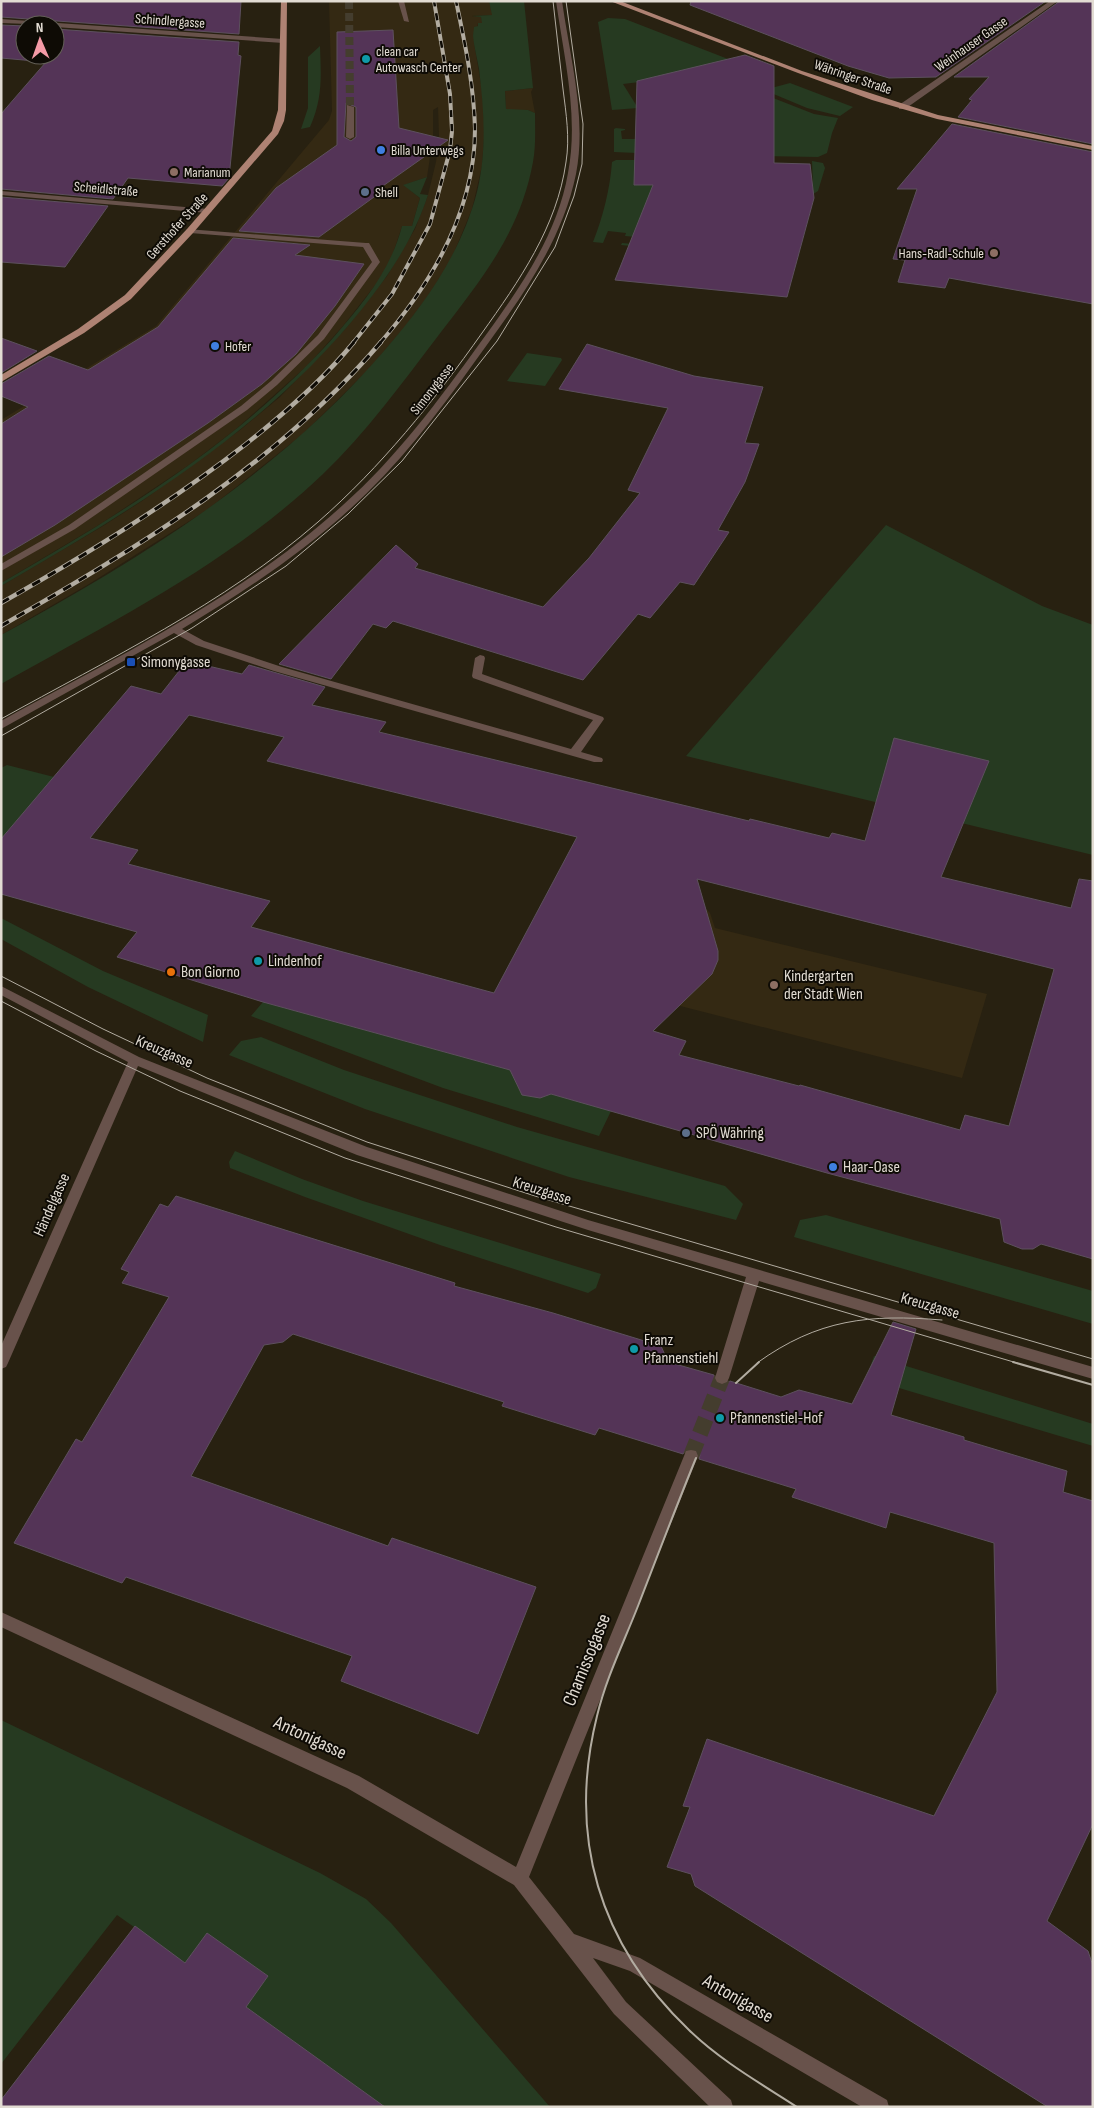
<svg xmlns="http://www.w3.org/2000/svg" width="1094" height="2108" font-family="'Sofia Sans Condensed',sans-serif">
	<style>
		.built { fill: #342913 }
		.green { fill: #263a21 }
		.building { fill: #543457; stroke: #5d505e; fill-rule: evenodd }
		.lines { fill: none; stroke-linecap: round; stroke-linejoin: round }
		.minor-tunnel-far1 { stroke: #443d2e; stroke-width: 8; stroke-dasharray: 8 4; stroke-linecap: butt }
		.minor-tunnel { stroke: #443d2e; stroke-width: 16; stroke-dasharray: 16 8; stroke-linecap: butt }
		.minor { fill: #68524b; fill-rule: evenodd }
		.major { fill: #ae8273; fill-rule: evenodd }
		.tram-far1 { stroke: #b2aca1; stroke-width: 1 }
		.tram { stroke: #b2aca1; stroke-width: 2 }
		.rail-far1-casing { stroke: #b2aca1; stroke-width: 4 }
		.rail-casing { stroke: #b2aca1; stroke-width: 4.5 }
		.rail-far1 { stroke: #0e0b05; stroke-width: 2.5; stroke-dasharray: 7; stroke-linecap: butt }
		.rail { stroke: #0e0b05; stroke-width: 3; stroke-dasharray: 9; stroke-linecap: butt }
		.culture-dot { fill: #0f9aa8; stroke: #0e0b05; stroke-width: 2 }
		.shop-dot { fill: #3f7fe0; stroke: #0e0b05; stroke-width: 2 }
		.education-dot { fill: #8d6e63; stroke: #0e0b05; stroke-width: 2 }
		.service-dot { fill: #5c6f8a; stroke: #0e0b05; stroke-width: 2 }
		.transit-dot { fill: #1a4fb4; stroke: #0e0b05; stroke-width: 2 }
		.food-dot { fill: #e8710a; stroke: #0e0b05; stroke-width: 2 }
		.labels { text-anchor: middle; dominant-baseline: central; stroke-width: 4; stroke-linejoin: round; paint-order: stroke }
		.far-street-label { font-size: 14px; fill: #e2dcd3; stroke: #0e0b05 }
		.far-poi-label { font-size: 14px; fill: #e2dcd3; stroke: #0e0b05; text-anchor: start }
		.poi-label { font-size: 16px; fill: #e2dcd3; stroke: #0e0b05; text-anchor: start }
		.street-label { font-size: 16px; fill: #e2dcd3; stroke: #0e0b05 }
		.near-street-label { font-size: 19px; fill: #e2dcd3; stroke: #0e0b05 }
	</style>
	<rect width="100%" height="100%" fill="#282111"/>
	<path class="built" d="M329,1H489L493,15L472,16L481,17L483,23H478L474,43L482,90L485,125L482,166L472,209L451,260L428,296L405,327L369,369L303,434L207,510L89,584L1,635V586L103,526L142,501L240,430L280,397L347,327L387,276L415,229L428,195L436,162L439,136L438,107L433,110V137L427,177L404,185L420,198L412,226H402L391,260L384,274L343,326L308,365L236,429L189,465L102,523L1,583V420L156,326L329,120L332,111Z
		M533,88L531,92L535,113L528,110H506L505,91Z
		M699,901L710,913L715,928L987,994L962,1078L563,976Z"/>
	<path class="green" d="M489,1H524L533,88L505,91L506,109L528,110L535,113C535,129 536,146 533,162C520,233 481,280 438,336C402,383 366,433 323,474C230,563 113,621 1,684V635C141,559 279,473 384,351C425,304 461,253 477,192C487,151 484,110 479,69C477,58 474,47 473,36L474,27L478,26V23H482L481,17L472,16L492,15Z
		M608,18L625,19L728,59L673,78L623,84L638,108L612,110L598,22Z
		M320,46C321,76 323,98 310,127L301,129L308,108V57Z
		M790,83L853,107L840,116L807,108L764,90Z
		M763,94L814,114L838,118L832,133L827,153L818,157L647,154Z
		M616,128L625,129V130L621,131L622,139H637V153L614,152V129Z
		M635,160V185L813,188L812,161L823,163L825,168L818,191L796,205L791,262L621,245L622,243L633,244L636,237L625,236L626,233L608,231L603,243L593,242C603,217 610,189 612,162L616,160Z
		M427,177L420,194L428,195C414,238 390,274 362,309C266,429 133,510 1,586V583C121,514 240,441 333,338C363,303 390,272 402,226H412L420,198L403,185Z
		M527,353L561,358L562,360L545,386L507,381Z
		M886,525L1042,606L1093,625V855L686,756Z
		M7,765L54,777L1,839V768Z
		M1,918L103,971L208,1015L203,1042L88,987L1,939Z
		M263,1002L521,1073L516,1083L520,1091L528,1096L540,1098L551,1094L611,1111L599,1136L443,1088L251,1016Z
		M261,1037L344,1070L517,1127L725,1186L743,1204L736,1220L569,1177L365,1109L229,1055L241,1041Z
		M235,1151L302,1179L363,1201L601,1274L596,1288L588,1293L440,1245L305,1197L230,1168L229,1162Z
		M826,1215L1093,1291V1324L794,1237L800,1220Z
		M874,1356L1093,1424V1446L869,1379L867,1376Z
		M1,1720L320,1873L366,1899L391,1923L550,2107H385L246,2007L268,1976L207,1934L185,1963L117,1915L1,2064Z"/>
	<path class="building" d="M1,1H241L239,34L1,17Z
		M691,1H1046L936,77L889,78L848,66L690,5Z
		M1060,1H1093V144L958,117L972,100L969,99L989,77H954Z
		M1,25L25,26V55H55V29L239,42L238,55L241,56L229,178L222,186L128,178L113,199L1,189V114L46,62L1,58Z
		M393,30L399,128L448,140L380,188L385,189L319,237L239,231L276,188L337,145V32ZM346,103L356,107V137L351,141L344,137Z
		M745,55L774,66V163L810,164L814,198L787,297L615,280L653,185H634L637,81Z
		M952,124L1093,152V304L949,278L945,288L898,282L905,260L893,259L917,189H897Z
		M1,197L108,206L65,267L1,262Z
		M233,238L310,245L295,255L364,264L335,306L296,354L262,384L208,423L55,525L1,557V424L28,407L1,396V384L49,356L88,370L158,327Z
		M1,338L37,351L1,373Z
		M587,344L694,376L763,387L745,443L759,444L745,482L718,530L729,532L694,585L680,582L650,618L638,614L583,680L393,621L386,628L373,624L331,679L279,664L396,545L418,564L415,568L543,607L589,558L640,493L628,490L668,408L559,389Z
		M187,661L242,674L249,665L325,687L312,705L386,722L379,732L749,821L750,819L829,838L832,833L865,841L894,738L989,761L941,877L1071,908L1079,879L1093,881V1259L1041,1244L1033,1249H1022L1004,1242L1000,1219L827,1173L551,1094L540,1098L522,1095L510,1070L263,1002L117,957L137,932L1,894V839L131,686L161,694ZM189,715L284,737L267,761L577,837L494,993L251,927L270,901L128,864L138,850L90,838ZM697,879L1054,969L1009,1126L965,1115L960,1130L800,1085L799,1086L679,1055L686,1041L653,1031L712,974L718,960V951Z
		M176,1196L455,1283L454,1286L553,1313L661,1346L668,1362L714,1375L716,1384L723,1386L730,1381L781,1397L799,1390L852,1404L893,1322L916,1329L891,1415L964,1437V1440L1067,1471L1063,1492L1093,1501V1824L1047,1921L1088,1951L1093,1966V2107H1048L695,1886L691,1874L667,1867L690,1807L683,1806L707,1739L934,1816L997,1692L994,1543L890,1512L886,1528L792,1497L796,1489L699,1459L700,1455L696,1449H686L683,1454L599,1428L595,1435L502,1406L504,1402L293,1334L283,1342L264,1345L191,1476L388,1546L392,1538L536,1587L478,1734L341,1681L352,1656L126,1577L122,1583L14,1543L76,1439L82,1442L169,1297L122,1283L129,1272L121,1269L160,1204L168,1207Z
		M135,1926L185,1963L207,1933L268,1976L246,2007L385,2107H1V2100Z"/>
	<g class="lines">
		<path class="minor-tunnel-far1" d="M349,1L350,107"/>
		<path class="minor-tunnel" d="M691,1456L722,1378"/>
		<path class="minor" d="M398,1H404L409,22L404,21Z
			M556,1H562C570,58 587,117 576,174C563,237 526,291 489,342C451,395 413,448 367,493C312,547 247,590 182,629L204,641L282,667L571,749L593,720L473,678L472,676L475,658L480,655L484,656L485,658L482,674L603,717L604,719L581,752L602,758L603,760L602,762H594L274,671L196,645L174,633L1,729V721C119,656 243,596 343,505C396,458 439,400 480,343C517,292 557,237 568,173C579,116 564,58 556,1Z
			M1050,1H1058L905,109H899V105Z
			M1,19L283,39L286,41L283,43L55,27V25L1,23Z
			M347,105L354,107V137L350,139L346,137Z
			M1,191L208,209L212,211L208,213L1,195Z
			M187,229L366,243H369L380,262L324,339L277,385L247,410L75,529L1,571V564L69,525L241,406L271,381L318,335L372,262L363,247L190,233L186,231Z
			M1,986L139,1057L367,1147L588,1220L1093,1367V1379L759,1281L729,1378L727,1382L722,1384L717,1382L715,1378L746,1277L588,1230L357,1155L138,1066L8,1363L6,1367L1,1369V1346L128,1062L1,995Z
			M691,1450L696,1451L698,1456L529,1877L574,1934L640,1958L887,2100L889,2107H862L630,1971L593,1958L626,2002L731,2100L733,2107H710L614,2014L514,1885L347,1788L1,1627V1612L359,1776L516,1867L684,1456L686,1451Z"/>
		<path class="major" d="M281,1H287L286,110L284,121L278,134L193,233L131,299L84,333L1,382V375L78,329L125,295L187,229L272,131L278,110Z
			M610,1H620L802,71L938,115L1093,146V150L937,119L872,100L798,73Z"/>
		<path class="tram-far1" d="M1,719C109,659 224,604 318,522C381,467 434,401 482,333C519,281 557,227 566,162C570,138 566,113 563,89C560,60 556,30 553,1
			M1,736L192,628L286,566L348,514L402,461L497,341L555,247L574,196L582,164L583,124L566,1
			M1,976L103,1029L207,1078L367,1142L535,1196L1093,1359
			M1,1001L96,1051L180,1091L345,1158L556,1227L1017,1363
			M757,1363C818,1319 869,1314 942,1320"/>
		<path class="tram" d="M1013,1362L1093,1385
			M736,1383L759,1362
			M696,1458C676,1507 657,1557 638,1606C624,1642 606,1678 597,1716C567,1837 599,1944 689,2030C721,2061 760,2083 797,2107"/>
		<g class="rail-far1-casing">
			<path id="rail-far1" d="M353,343L392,294L430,224L450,150L452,131L450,94L434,1
				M380,343C432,283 475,211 475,129C474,86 465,43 456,1"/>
		</g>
		<g class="rail-casing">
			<path id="rail" d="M1,603C86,555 169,504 246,444C285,413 323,380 354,342
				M1,626C139,547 277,464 381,342"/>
		</g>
		<use href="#rail-far1" class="rail-far1"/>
		<use href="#rail" class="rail"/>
	</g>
	<g class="culture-dot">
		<circle cx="366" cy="59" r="5"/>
		<circle cx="258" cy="961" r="5"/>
		<circle cx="634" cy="1349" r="5"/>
		<circle cx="720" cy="1418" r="5"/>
	</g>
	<g class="shop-dot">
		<circle cx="381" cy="150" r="5"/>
		<circle cx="215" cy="346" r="5"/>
		<circle cx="833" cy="1167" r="5"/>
	</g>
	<g class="education-dot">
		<circle cx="174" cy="172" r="5"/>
		<circle cx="994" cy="253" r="5"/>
		<circle cx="774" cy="985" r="5"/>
	</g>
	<g class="service-dot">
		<circle cx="365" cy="192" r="5"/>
		<circle cx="686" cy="1133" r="5"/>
	</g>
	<rect class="transit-dot" x="126" y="657" width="10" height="10" rx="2.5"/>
	<circle class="food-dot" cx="171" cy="972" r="5"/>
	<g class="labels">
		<g class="far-street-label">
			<text transform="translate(170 21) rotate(4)">Schindlergasse</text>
			<text transform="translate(971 44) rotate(-35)">Weinhauser Gasse</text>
			<text transform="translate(853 77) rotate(19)">Währinger Straße</text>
			<text transform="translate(106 189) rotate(5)">Scheidlstraße</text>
			<text transform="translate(177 226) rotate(-48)">Gersthofer Straße</text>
			<text transform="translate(432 389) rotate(-52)">Simonygasse</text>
		</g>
		<g class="far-poi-label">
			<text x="376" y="51">clean car<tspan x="376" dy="16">Autowasch Center</tspan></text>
			<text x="391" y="150">Billa Unterwegs</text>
			<text x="184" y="172">Marianum</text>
			<text x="375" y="192">Shell</text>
			<text x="984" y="253" text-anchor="end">Hans-Radl-Schule</text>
			<text x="225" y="346">Hofer</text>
		</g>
		<g class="poi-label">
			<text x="141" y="662">Simonygasse</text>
			<text x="268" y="961">Lindenhof</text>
			<text x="181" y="972">Bon Giorno</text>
			<text x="784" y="976">Kindergarten<tspan x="784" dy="18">der Stadt Wien</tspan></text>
			<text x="696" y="1133">SPÖ Währing</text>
			<text x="843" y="1167">Haar-Oase</text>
			<text x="644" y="1340">Franz<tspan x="644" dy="18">Pfannenstiehl</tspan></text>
			<text x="730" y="1418">Pfannenstiel-Hof</text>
		</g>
		<g class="street-label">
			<text transform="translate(164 1052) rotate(23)">Kreuzgasse</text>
			<text transform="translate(542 1191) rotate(18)">Kreuzgasse</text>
			<text transform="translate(52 1205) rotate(-66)">Händelgasse</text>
			<text transform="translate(930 1306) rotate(16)">Kreuzgasse</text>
		</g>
		<g class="near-street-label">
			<text transform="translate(587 1660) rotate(-68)">Chamissogasse</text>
			<text transform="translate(310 1738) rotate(25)">Antonigasse</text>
			<text transform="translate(738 1999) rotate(30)">Antonigasse</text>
		</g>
	</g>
	<rect width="1094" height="2108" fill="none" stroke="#e2dcd3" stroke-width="5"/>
	<g transform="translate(40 40) rotate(358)"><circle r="24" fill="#0e0b05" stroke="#635f57"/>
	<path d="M0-4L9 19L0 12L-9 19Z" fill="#f49aa6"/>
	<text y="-8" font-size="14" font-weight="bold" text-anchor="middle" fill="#e2dcd3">N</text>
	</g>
</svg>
